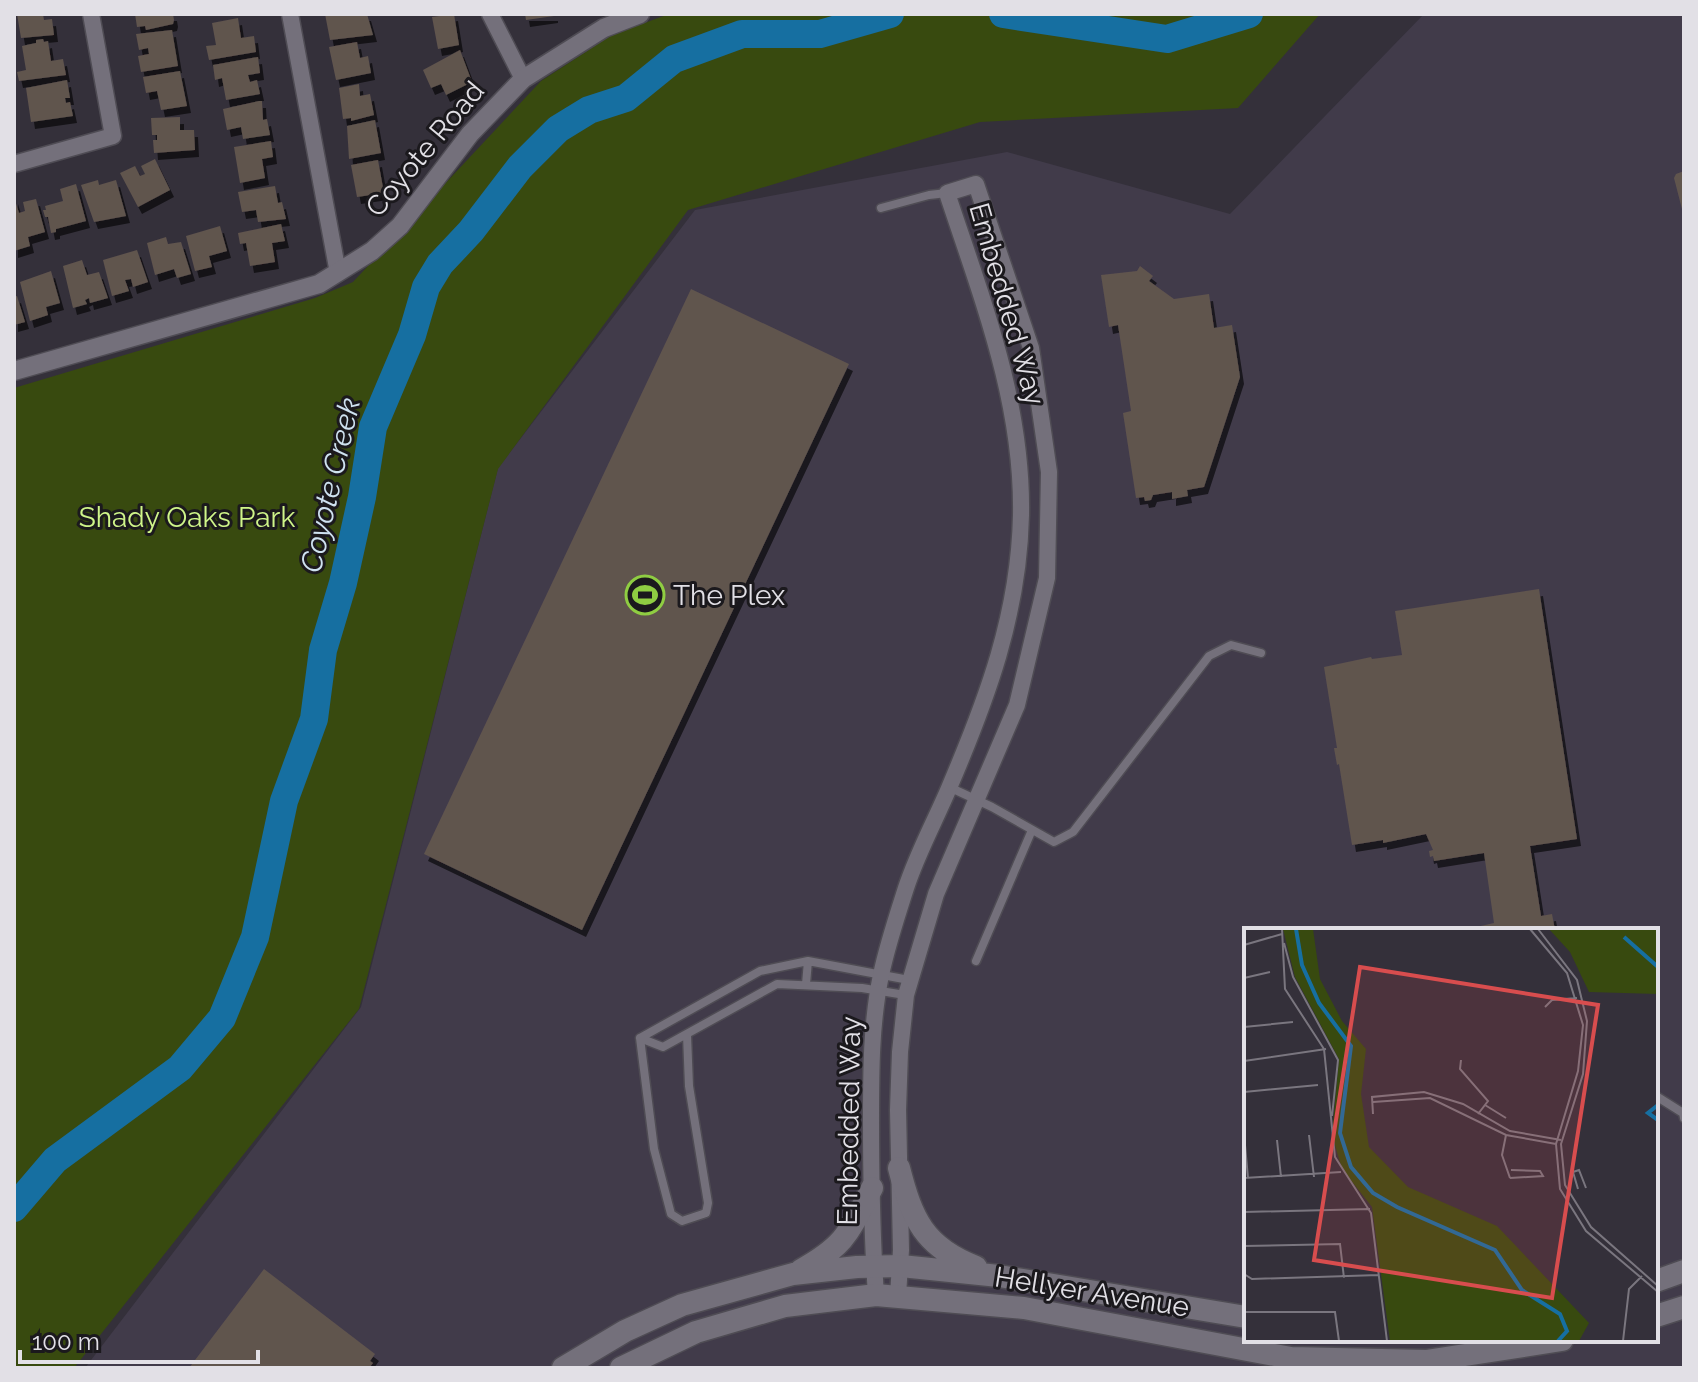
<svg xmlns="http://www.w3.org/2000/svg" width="1698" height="1382" font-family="Raleway,sans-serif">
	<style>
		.built { fill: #413b4a; fill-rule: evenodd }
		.green { fill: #384a0f }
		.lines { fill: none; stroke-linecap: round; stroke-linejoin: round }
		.river { stroke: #166fa1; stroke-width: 28 }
		.building { fill: #60544e; filter: url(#shadow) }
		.service-casing { stroke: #4f4c54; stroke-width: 11 }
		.minor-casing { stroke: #4f4c54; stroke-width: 19 }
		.tertiary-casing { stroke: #4f4c54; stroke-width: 21 }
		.secondary-casing { stroke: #4f4c54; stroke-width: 25 }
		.service { stroke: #74707b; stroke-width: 8 }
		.minor { stroke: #74707b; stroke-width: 16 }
		.tertiary { stroke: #74707b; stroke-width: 18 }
		.secondary { stroke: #74707b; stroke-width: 22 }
		.labels { text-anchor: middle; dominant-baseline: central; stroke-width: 6; stroke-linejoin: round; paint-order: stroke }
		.street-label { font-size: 28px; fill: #e2e0e6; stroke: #1b191d }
		.park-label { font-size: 28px; fill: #cff589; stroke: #1b191d }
		.poi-label { font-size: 28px; fill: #e2e0e6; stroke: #1b191d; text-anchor: start }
		.water-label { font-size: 30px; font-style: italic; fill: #cfe2f0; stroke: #1b191d }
		.inset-river { fill: none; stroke: #166fa1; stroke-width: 4 }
		.inset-road { fill: none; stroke: #7a767f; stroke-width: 2 }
		.view { fill: #d84d4e; fill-opacity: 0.15; stroke: #d84d4e; stroke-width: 4 }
		.inset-edge { fill: none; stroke: #e2e0e6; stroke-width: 4 }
	</style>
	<defs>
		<filter id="shadow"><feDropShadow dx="4" dy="7" stdDeviation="0" flood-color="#0009"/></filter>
	</defs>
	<rect width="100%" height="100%" fill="#34303a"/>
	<path class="built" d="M1424,14H1684V1368H85L361,1007L498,468L695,210L1007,152L1230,214ZM1246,930H1656V1340H1246Z"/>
	<path class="green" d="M669,14H1320L1238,108L980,122L688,210L498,469L359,1009L74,1368H14V388L315,298L353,282L541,81L612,35Z"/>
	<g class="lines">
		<path class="river" d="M1003,14L1167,39L1249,14
			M14,1208L55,1160L180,1068L222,1018L255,937L284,801L314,719L323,650L343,583L362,497L373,427L412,335L426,287L440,264L471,231L520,167L558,129L589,110L626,98L674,59L742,34H820L890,14"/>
	</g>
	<path class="building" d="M17,14H43L44,20L52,19L54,35L21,38Z
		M135,14H173L174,20L173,24L146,30L145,26L137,27Z
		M325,14H367L373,35L330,40Z
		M454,14L459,45L438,49L432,17Z
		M525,14H554V16L526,20Z
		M238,18L241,38L254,36L256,52L209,60L206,46L216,45L212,23Z
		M172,30L178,66L141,72L138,56L149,54L148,48L139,50L136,34Z
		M43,39L44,42L48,41L51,61L63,59L66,75L19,81L17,72L26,70L22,46L36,43V40Z
		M357,42L360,58L368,56L371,73L336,80L329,47Z
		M460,50L472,82L446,95L441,84L431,88L423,70Z
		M258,57L260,73L248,75L250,82L257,80L260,94L226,100L222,78L215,80L213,65Z
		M180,71L187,106L161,110L157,91L146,93L143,77Z
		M67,80L70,98H65L66,103L70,102L73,116L31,122L26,88Z
		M359,84L360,96L370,94L374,115L351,121V118L343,119L339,88Z
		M259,101H262L263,120L267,119L270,135L243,139L241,127L227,130L223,109Z
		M180,117V130H194L195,150L154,153L153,140H157V135H152L151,118Z
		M375,120L381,153L349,159L347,126Z
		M271,141L273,157L262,159L265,178L240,183L234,147Z
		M155,159L170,190L138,207L120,173L135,166L140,176L145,174L141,166Z
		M378,160L384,193L357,197L351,165Z
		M1684,171V212L1683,213L1674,178L1676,174Z
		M98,180L99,185L116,180L126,216L94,222L81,185Z
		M76,184L86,221L56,229V232L51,233L48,217H45L43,210H46L45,206L63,201L60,189Z
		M275,186L278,203L282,202L286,219L258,222L256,210L242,212L238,192Z
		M14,197L19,213L25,211L23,202L36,199L45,232L28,237L30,246L14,251Z
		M281,224L285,241L272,243L275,262L250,266L246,243L240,244L238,233Z
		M220,226L227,251L209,256L212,267L195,271L186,236Z
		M166,237L168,244L181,242L191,274L177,278L174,269L155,275L147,243Z
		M137,250L148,282L133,287L131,279L125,280L129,291L112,296L103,260Z
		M82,260L87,275L99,272L108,298L90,303L89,298L85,300L87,304L73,308L63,266Z
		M1140,266L1153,276L1149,281L1174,299L1209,294L1214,328L1232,325L1240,377L1204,487L1187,490L1188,496L1172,499V492L1153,495L1151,500L1145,501L1144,497L1136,498L1123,413L1131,411L1118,325L1109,327L1101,275L1137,271Z
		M51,271L60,303L46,307L48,315L30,321L20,282Z
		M691,289L849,364L582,930L424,854Z
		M17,296L25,322L14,325V297Z
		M1539,589L1577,839L1530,846L1541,916L1552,914L1555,930H1463L1494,923L1484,853L1434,861L1433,856L1430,857L1429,851L1433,850L1426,834L1383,843V840L1352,845L1339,764L1337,765L1334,748H1337L1324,667L1371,657L1372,659L1402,655L1395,611Z
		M264,1269L375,1354L370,1361L373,1363L369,1368H189Z"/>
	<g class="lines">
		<g class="service-casing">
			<path id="service" d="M881,208L929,195L947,193
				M949,787L992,807L1054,842L1073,832L1209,656L1231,645L1261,653
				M976,961L1032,830
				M806,984L808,961
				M640,1038L654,1149L671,1214L682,1221L706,1213L708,1203L689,1086L687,1035
				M640,1038L760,971L808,961L909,980
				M640,1038L663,1047L777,984L862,988L905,995
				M1656,1096L1683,1113L1684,1118"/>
		</g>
		<g class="minor-casing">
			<path id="minor" d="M290,14L338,273
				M490,14L523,79
				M14,164L113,136L91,14
				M876,1295C872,1237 871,1178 871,1120C871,1072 871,1023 881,975C887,946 897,916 906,888C917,854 935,821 949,788C987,699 1019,614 1021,515C1023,402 982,299 947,193L976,184L1031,348L1049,472L1047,578L1017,705L936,894L906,995L900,1052L898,1110L901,1250L898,1295"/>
		</g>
		<g class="tertiary-casing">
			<path id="tertiary" d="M14,371L319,284L372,251L400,226L470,134L523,79L604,28L640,14"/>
		</g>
		<g class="secondary-casing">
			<path id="secondary" d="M899,1168C912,1219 924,1247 976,1267
				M801,1270C846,1245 849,1232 872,1188
				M1656,1281L1684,1271
				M1656,1316L1684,1307
				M563,1368L625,1331L682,1305L793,1274L857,1267L901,1266L999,1276L1246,1317
				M621,1368L696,1332L785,1306L876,1295L1024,1308L1291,1358L1426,1361L1562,1340"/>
		</g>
		<use href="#service" class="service"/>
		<use href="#minor" class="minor"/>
		<use href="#tertiary" class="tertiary"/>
		<use href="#secondary" class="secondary"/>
	</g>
	<defs>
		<g id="stadium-ring" transform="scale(2)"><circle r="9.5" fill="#1b191d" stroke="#8fcd42" stroke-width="1.5"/><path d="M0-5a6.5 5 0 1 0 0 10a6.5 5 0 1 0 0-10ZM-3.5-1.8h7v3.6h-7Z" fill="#8fcd42"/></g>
	</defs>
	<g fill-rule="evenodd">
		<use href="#stadium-ring" x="645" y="595"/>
	</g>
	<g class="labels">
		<g class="street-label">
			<text transform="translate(425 149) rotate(-50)">Coyote Road</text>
			<text transform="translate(1007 304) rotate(74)">Embedded Way</text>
			<text transform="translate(849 1121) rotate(-89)">Embedded Way</text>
			<text transform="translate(1092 1292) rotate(9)">Hellyer Avenue</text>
		</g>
		<g class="park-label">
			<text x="187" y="517">Shady Oaks Park</text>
		</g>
		<g class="poi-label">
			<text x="673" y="595">The Plex</text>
		</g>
		<g class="water-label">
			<text transform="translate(330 485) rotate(-77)">Coyote Creek</text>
		</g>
	</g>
	<g transform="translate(1244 928)">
		<rect width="414" height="414" fill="#34303a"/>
		<path d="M39,1H69L76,51L98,93L122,121L117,166L125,219L164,259L253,298L345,395L335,413H146L128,279L98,241L88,207L95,131L51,49ZM305,1H414V66L345,64L326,24Z" fill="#384a0f"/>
		<path class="inset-river" d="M52,1L58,37L75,75L107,118L96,205L107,239L129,265L153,279L251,322L278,362L316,386L323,403L314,413M380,9L414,39M414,177L404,185L414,192"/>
		<path class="inset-road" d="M38,1L41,61L80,121L91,229L127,285L143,413M286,1L323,45L339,97L334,143L312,216L316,261L342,303L414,364M294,1L333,52L343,93L339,146L317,216L321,257L347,299L414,358M40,15L49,49L94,132L88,188M0,17L38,6M0,50L26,44M301,79L308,72L333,70M0,99L49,94M217,132L216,141L244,173L234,186M0,133L82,121M0,164L74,157M129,174L186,170L262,207L312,216M241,177L262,190M129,186L128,169L180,164L219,176L266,203L317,212M65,207L70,249M262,207L258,227L266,250M33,212L37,249M1,217L4,250M0,250L97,244M266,250L299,248L296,243L267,242M334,261L329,244L335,242L342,260M0,284L126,281M0,318L96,316L100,350M0,346L8,351L135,347M0,384H91L95,413M379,413L385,361L398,348"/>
		<path class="view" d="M116,39L354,77L308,370L70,332Z"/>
		<rect width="414" height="414" class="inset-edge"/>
	</g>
	<rect width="1698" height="1382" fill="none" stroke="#e2e0e6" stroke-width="32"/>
	<path d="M20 1350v12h238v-12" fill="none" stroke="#e2e0e6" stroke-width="4"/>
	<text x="32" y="1350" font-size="24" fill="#e2e0e6" stroke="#1b191d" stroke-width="6" paint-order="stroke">100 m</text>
</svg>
